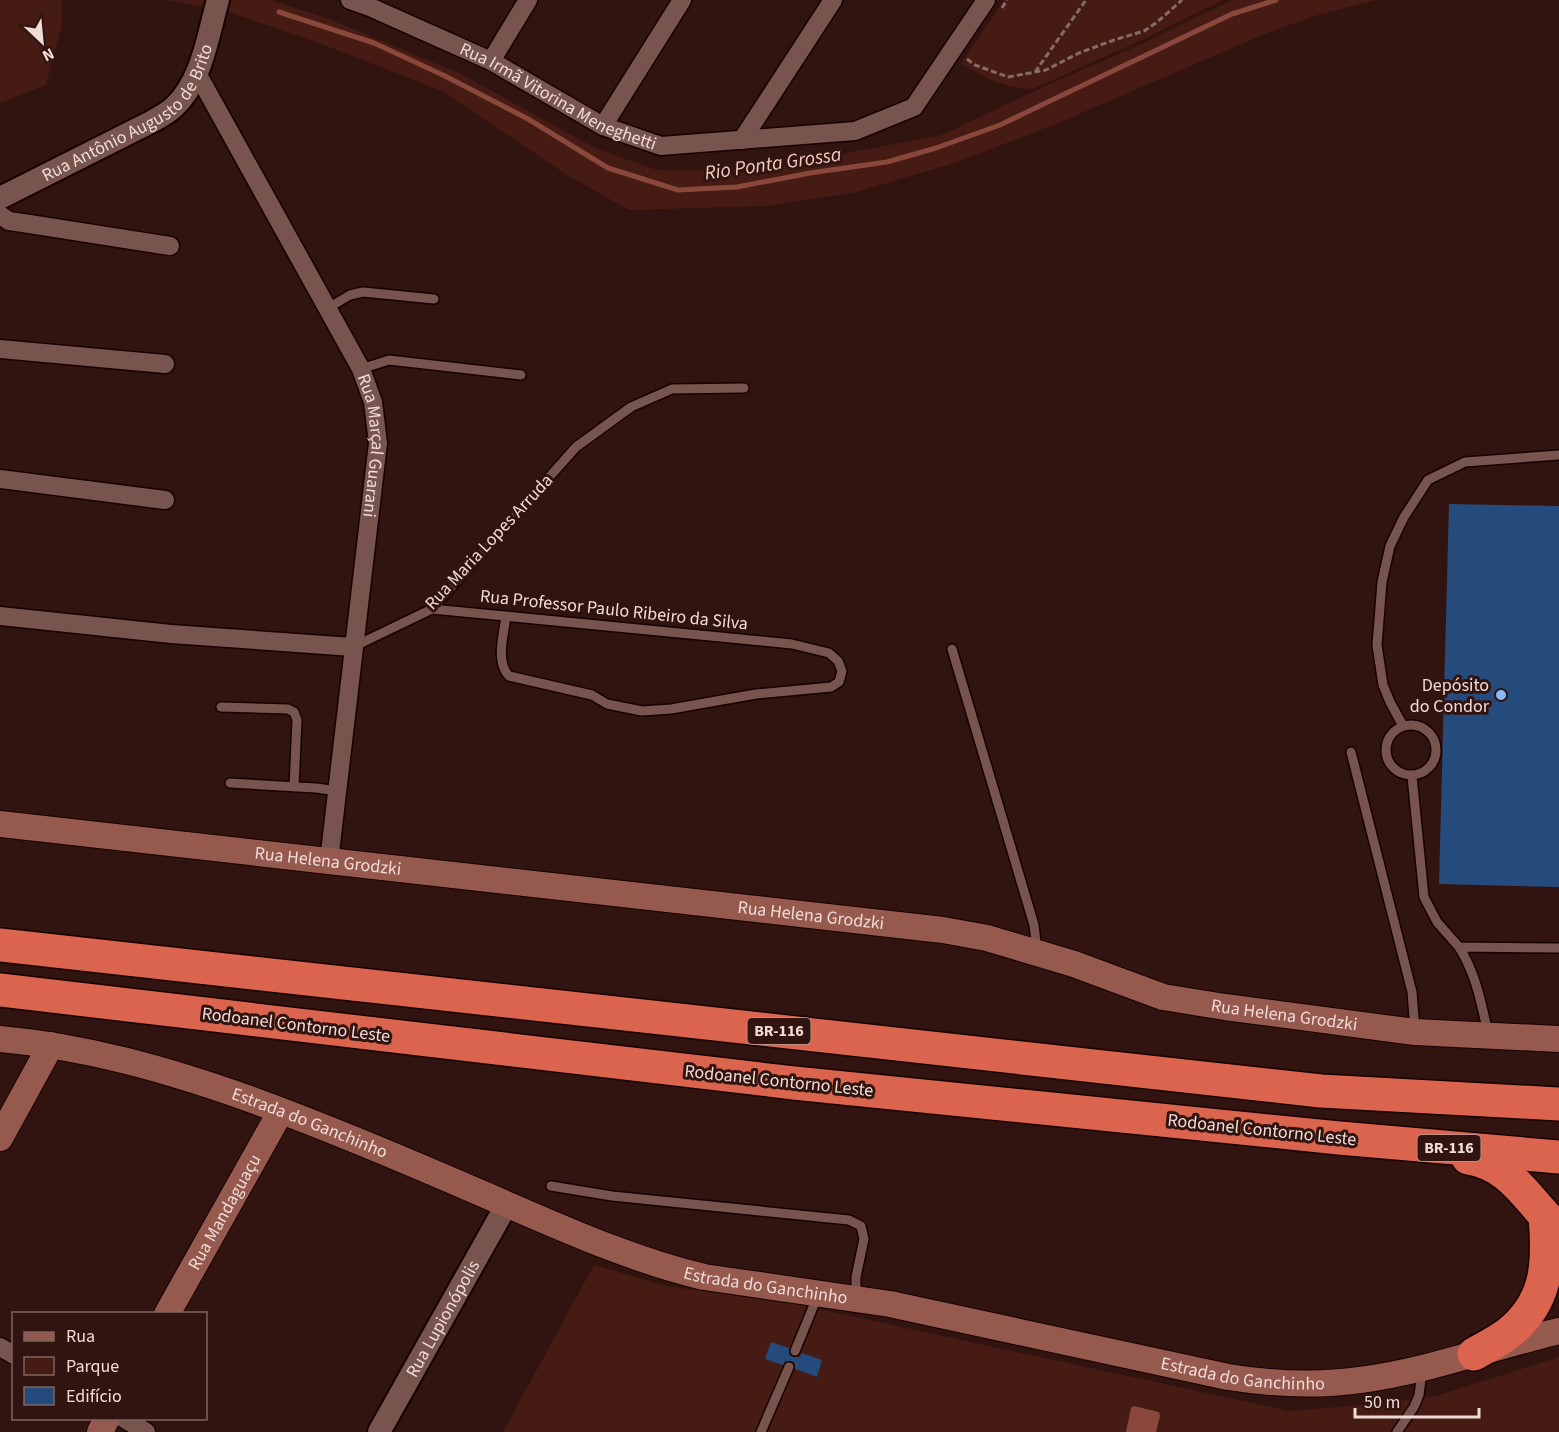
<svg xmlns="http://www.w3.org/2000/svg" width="1559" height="1432" font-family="'Source Sans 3',sans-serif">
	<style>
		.green { fill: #461b13 }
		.water { fill: #8a473b }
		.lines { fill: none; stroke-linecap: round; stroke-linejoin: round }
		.stream { stroke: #8a473b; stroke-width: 5 }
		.building { fill: #244b7c }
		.service-casing { stroke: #170100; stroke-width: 12 }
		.minor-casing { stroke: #170100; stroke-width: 21 }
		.tertiary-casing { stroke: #170100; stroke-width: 26 }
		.secondary-casing { stroke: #170100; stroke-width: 28 }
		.motorway-casing { stroke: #170100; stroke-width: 36 }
		.path { stroke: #856c67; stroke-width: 3; stroke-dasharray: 6 3; stroke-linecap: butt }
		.service { stroke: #77544d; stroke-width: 9 }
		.minor { stroke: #77544d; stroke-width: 18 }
		.tertiary { stroke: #77544d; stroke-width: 22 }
		.secondary { stroke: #95594d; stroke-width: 26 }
		.motorway { stroke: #da644e; stroke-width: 33 }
		.poi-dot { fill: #87bbfc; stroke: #31140f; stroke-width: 2 }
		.labels { text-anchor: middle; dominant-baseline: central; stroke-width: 6; stroke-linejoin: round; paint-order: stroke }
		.shield { fill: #31140f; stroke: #b79f9b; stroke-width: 1.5 }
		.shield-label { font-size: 16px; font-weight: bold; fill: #f0dbd7 }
		.street-label { font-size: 18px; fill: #f0dbd7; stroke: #31140f }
		.poi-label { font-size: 18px; fill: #f0dbd7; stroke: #31140f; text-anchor: end }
		.water-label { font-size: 20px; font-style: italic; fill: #f4cbc1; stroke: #31140f }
	</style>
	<rect width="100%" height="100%" fill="#31140f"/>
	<path class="green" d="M0,0H62V24L46,85L0,103Z
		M167,0H271L329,19L461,74L597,149L657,170L750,171L942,135L1045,86L1137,46L1232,0H1376L1318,15L1267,33L1063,121L958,162L853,193L765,206L629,210L567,175L444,92L319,43L226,11Z
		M1004,0H1223L1142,40L1033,89C1001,88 988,78 961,64Z
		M594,1265L666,1286L796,1304L1289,1411L1374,1404L1436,1396L1559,1357V1432H503Z"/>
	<path class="water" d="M1134,1406L1159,1412L1160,1416L1156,1432H1126L1131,1408Z"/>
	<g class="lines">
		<path class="stream" d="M279,12L374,43L445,76L528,119L608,168L678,190L737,187L810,173L887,162L936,148L1000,125L1232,14L1276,0"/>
	</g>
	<path class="building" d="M1449,504L1559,506V887L1439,884Z
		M771,1342L789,1348V1355L793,1357H799L802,1353L822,1360L817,1377L795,1369V1363L791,1361H785L783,1365L765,1359Z"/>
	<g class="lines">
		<g class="service-casing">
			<path id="service" d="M328,308L350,295L363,292L434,299
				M361,369L389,360L521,375
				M432,609L792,644L829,653L838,661L842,671L839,682L831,687L756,694L671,709L642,711L607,704L592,695L509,676C495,661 504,634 506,616
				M353,647L432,609L576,447L631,407L672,389L744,388
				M952,649L1034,925L1037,951
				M221,707L288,709L294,712L297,720L294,787
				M1386 750a25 25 0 1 1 50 0a25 25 0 1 1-50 0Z
				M1403,726L1390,702L1383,685L1377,645L1382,582L1390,546L1404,517L1428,480L1465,462L1559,455
				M1351,752L1412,992L1415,1030
				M1412,776L1424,897L1437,922L1459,947
				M230,783L316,788L338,791
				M1488,1033C1481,1002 1476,974 1459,947L1559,948
				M551,1186L612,1196L849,1220L861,1226L864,1239L856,1277V1296
				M795,1351L818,1295
				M761,1432L789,1367
				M1397,1432L1414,1407L1419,1395L1422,1372"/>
		</g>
		<g class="minor-casing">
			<g id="minor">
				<path id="s1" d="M350,0L370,7L491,61L603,126L661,146L855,131L914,107L986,0"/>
				<path d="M491,61L528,0"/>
				<path id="s2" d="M197,73L361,369L373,402L378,443L329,861"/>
				<path d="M603,126L682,0"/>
				<path d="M742,140L833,0"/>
				<path d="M0,215L9,221L23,223L170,246"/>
				<path d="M0,349L165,364"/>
				<path d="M0,479L165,500"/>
				<path d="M0,616L171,634L353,647"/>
				<path d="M0,1347L14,1355"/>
				<path d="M123,1418L146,1432"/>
			</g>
		</g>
		<g class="tertiary-casing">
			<g id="tertiary">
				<path id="s3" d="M0,198L151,122C158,118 168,113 174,107C202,81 208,35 218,0"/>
				<path id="s4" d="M379,1432L507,1204"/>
			</g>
		</g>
		<g class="secondary-casing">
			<g id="secondary">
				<path id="s5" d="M0,824L943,930L987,938L1074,964L1163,997L1225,1007L1415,1032L1559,1039"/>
				<path id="s6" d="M0,1039C87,1047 165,1069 247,1098C327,1127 405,1160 483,1194C555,1225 628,1259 704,1277L890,1304L1228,1377C1272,1384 1316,1386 1360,1380C1428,1371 1493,1347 1559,1331"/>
				<path d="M0,1138L51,1045"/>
				<path id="s7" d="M167,1314L281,1111"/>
				<path d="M100,1432L107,1418"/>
			</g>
		</g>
		<g class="motorway-casing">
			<path id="motorway" d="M0,945L1321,1091L1559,1104
				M0,990L794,1083L1339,1138L1559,1157
				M1468,1158C1513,1165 1528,1202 1559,1230
				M1474,1354C1486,1347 1499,1341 1510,1332C1548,1301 1549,1262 1545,1217"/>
		</g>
		<path class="path" d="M1002,8L1007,0
			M967,59L975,65L1008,77L1046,70L1079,53L1114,40L1144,31L1156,23L1182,0
			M1035,72L1086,0"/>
		<use href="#service" class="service"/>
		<use href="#minor" class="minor"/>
		<use href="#tertiary" class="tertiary"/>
		<use href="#secondary" class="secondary"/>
		<use href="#motorway" class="motorway"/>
	</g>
	<circle class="poi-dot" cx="1501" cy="695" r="6"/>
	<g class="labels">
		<g class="shield">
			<rect x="747.5" y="1018" width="63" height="26" rx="4.5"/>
			<rect x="1417.5" y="1135" width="63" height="26" rx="4.5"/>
		</g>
		<g class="shield-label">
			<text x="779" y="1031">BR-116</text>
			<text x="1449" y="1148">BR-116</text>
		</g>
		<g class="street-label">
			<text stroke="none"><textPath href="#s1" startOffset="230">Rua Irmã Vitorina Meneghetti</textPath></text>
			<text stroke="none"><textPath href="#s3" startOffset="158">Rua Antônio Augusto de Brito</textPath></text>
			<text stroke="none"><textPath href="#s2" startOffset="417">Rua Marçal Guarani</textPath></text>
			<text transform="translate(489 542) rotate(-47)">Rua Maria Lopes Arruda</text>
			<text transform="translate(614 610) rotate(6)">Rua Professor Paulo Ribeiro da Silva</text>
			<text stroke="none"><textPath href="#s5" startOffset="330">Rua Helena Grodzki</textPath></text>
			<text stroke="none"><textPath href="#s5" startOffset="816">Rua Helena Grodzki</textPath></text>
			<text stroke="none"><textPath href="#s5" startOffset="1302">Rua Helena Grodzki</textPath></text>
			<text transform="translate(296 1025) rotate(7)">Rodoanel Contorno Leste</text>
			<text transform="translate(779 1081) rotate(6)">Rodoanel Contorno Leste</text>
			<text stroke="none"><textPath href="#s6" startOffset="322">Estrada do Ganchinho</textPath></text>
			<text transform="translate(1262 1130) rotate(6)">Rodoanel Contorno Leste</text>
			<text stroke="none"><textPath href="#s7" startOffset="117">Rua Mandaguaçu</textPath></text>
			<text stroke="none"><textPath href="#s6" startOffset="808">Estrada do Ganchinho</textPath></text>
			<text stroke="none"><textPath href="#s4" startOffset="130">Rua Lupionópolis</textPath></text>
			<text stroke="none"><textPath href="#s6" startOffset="1294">Estrada do Ganchinho</textPath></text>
		</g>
		<g class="poi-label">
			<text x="1489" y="685">Depósito<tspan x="1489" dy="21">do Condor</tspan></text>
		</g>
		<g class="water-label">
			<text transform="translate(773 164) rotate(-8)">Rio Ponta Grossa</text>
		</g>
	</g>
	<rect x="12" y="1312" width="195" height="108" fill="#31140f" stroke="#7d645f" stroke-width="1.5"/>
	<rect x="24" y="1332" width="30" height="9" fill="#95594d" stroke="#7d645f" stroke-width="1.5"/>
	<text x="66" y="1342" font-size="18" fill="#f0dbd7">Rua</text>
	<rect x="24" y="1357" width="30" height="18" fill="#461b13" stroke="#7d645f" stroke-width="1.5"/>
	<text x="66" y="1372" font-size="18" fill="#f0dbd7">Parque</text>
	<rect x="24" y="1387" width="30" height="18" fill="#244b7c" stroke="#7d645f" stroke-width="1.5"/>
	<text x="66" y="1402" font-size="18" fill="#f0dbd7">Edifício</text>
	<g transform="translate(42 42) rotate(154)" stroke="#31140f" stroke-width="4.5" paint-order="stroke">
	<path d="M0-4.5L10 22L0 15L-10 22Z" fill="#f0dbd7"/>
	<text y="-9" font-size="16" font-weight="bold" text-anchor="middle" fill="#f0dbd7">N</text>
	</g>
	<path d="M1355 1408v9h124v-9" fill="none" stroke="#f0dbd7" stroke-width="3"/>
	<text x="1364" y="1408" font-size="18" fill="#f0dbd7" stroke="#31140f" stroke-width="4.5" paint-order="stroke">50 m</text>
</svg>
